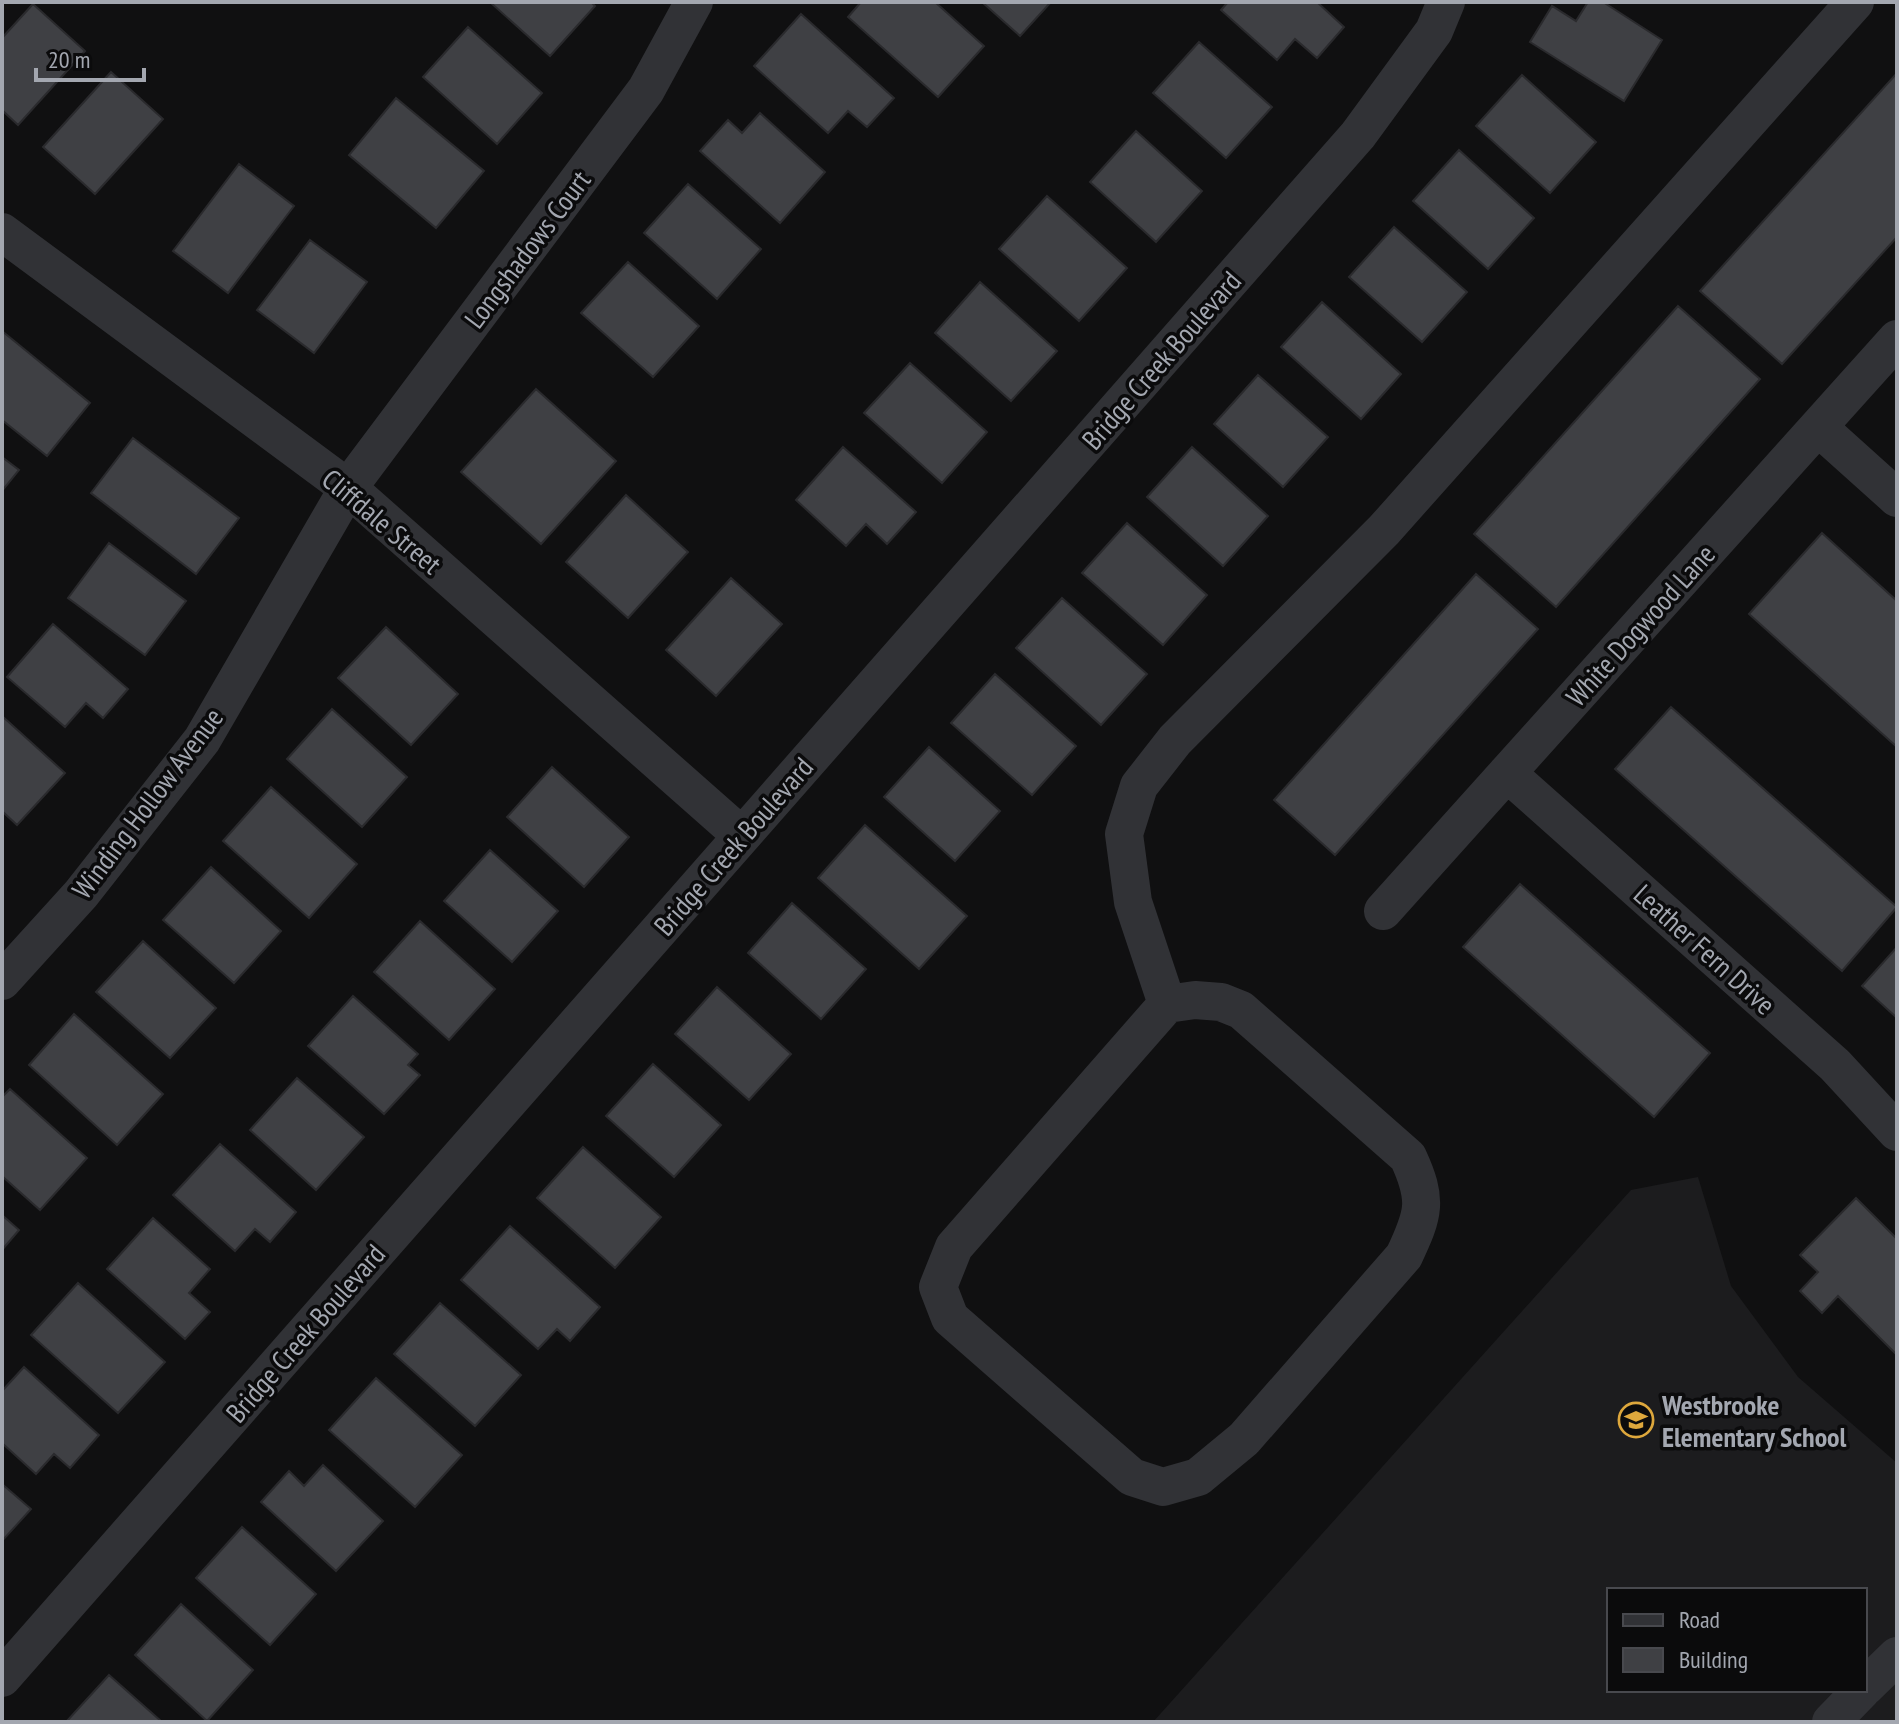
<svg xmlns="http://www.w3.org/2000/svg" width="1899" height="1724" font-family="'PT Sans Narrow',sans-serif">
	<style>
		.built { fill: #1c1c1e; fill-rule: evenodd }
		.building { fill: #3f4044; stroke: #2a2a2d; stroke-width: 2 }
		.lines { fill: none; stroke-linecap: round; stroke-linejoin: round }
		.minor { stroke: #313236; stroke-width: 38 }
		.labels { text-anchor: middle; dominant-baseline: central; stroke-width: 7; stroke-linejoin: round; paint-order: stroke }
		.street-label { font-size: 28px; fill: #a3a7b0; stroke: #0b0b0c }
		.poi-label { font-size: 28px; font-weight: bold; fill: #a3a7b0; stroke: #0b0b0c; text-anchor: start }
	</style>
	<rect width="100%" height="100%" fill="#101011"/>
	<path class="built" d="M1698,1177L1731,1286L1798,1377L1897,1463V1722H1153L1631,1190ZM1609,1590H1865V1690H1609Z"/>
	<path class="building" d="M490,2H591L595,6L550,56Z
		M861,2H935L984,46L938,97L848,17Z
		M982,2H1051L1020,36Z
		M1228,2H1317L1344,27L1317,58L1295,39L1277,60L1221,10Z
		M1588,2H1603L1662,40L1624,101L1530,42L1552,6L1576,21Z
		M33,4L85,51L18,125L2,110V38Z
		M801,14L894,98L867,127L848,111L828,133L754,66Z
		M468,27L542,93L497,144L423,77Z
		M1199,42L1272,107L1226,158L1153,93Z
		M111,72L163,119L95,194L43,147Z
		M1897,73V237L1782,364L1700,291Z
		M1522,75L1596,142L1550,193L1476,126Z
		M396,98L484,171L436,228L349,155Z
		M760,113L825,172L780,223L700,151L728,120L742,133Z
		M1136,131L1202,191L1156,242L1090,182Z
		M1459,150L1534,218L1488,269L1413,201Z
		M239,164L294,206L228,293L173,251Z
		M688,184L761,249L717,299L644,233Z
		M1047,196L1127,268L1079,321L999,249Z
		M1394,227L1467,292L1422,342L1349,277Z
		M310,240L367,282L314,353L257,310Z
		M628,262L699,326L653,377L581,313Z
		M980,282L1057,351L1011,401L935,333Z
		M1322,302L1401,374L1361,419L1281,347Z
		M1678,306L1760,379L1556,607L1474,534Z
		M2,331L90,403L47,456L2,420Z
		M910,363L987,432L942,483L864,413Z
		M1258,375L1328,437L1283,487L1214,424Z
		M536,389L616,461L541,544L461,472Z
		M133,438L239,518L196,574L91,493Z
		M843,447L916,512L887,544L866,524L846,546L796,500Z
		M1192,447L1268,516L1223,566L1147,497Z
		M2,457L19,470L2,491Z
		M626,495L688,552L628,618L566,562Z
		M1127,523L1207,595L1163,645L1082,573Z
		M1822,533L1897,601V747L1749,614Z
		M109,543L186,601L145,655L68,598Z
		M1476,574L1538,629L1335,855L1274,800Z
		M731,578L782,624L716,696L666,650Z
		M1062,598L1147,674L1101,725L1016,648Z
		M53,624L128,689L103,718L86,703L65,727L7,677Z
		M386,627L458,694L411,745L338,678Z
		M995,674L1076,746L1032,795L951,723Z
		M1671,707L1897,907L1842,971L1615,769Z
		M332,709L407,777L362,827L287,759Z
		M2,716L65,773L17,825L2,811Z
		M929,747L1000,811L955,861L884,797Z
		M552,767L629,837L584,887L507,817Z
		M271,787L357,864L309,918L223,841Z
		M865,825L967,916L919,969L818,878Z
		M490,850L558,911L512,962L444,901Z
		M211,867L281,931L234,983L163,920Z
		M1520,884L1710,1053L1654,1117L1463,947Z
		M792,903L866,969L821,1019L748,953Z
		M420,921L495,989L449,1040L374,972Z
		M143,941L216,1008L170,1058L96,992Z
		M1897,947V1018L1862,986Z
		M717,987L791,1054L749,1100L675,1034Z
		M353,996L418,1054L408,1065L420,1075L384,1114L308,1046Z
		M74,1014L163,1094L117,1145L29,1065Z
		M653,1064L721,1125L674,1177L606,1116Z
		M297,1078L364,1137L316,1190L250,1130Z
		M10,1089L87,1158L40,1210L2,1176V1097Z
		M220,1144L296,1212L270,1242L255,1229L235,1251L173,1195Z
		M583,1147L661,1217L615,1268L537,1198Z
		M1856,1198L1897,1239V1355L1838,1296L1822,1313L1800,1291L1818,1272L1800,1255Z
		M2,1215L19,1230L2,1250Z
		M153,1218L210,1269L189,1293L210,1312L185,1339L107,1269Z
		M510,1226L600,1307L570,1341L557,1329L538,1349L461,1280Z
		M78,1283L165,1362L118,1413L31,1335Z
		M440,1303L521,1375L475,1426L394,1354Z
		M24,1367L99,1435L70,1468L54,1454L36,1474L2,1443V1391Z
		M376,1378L462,1455L415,1507L329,1430Z
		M323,1465L383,1521L336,1571L261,1502L289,1471L304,1486Z
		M2,1484L31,1509L2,1541Z
		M242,1527L316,1594L270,1645L196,1578Z
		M181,1604L253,1670L207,1721L135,1655Z
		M109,1675L162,1722H66Z"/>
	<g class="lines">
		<path class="minor" d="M2,232L348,488L742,836
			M1818,427L1897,498
			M1507,773L1835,1065L1897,1132
			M1383,911L1897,339
			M2,981L81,894L202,740L348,488L646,90L694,2
			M1195,1000L1221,1002L1241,1010L1408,1157C1428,1200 1424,1214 1404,1256L1244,1439L1198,1477L1163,1487L1132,1477L950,1318L938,1287L954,1247L1167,1004Z
			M1167,1004L1133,902L1124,834L1139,786L1175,740L1384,530L1855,2
			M2,1678L1358,135L1434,31L1446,2
			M1865,1687L1897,1656
			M1831,1722L1862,1690"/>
	</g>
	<defs>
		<g id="school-ring" transform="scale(1.8)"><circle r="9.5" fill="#0b0b0c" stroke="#dda73c" stroke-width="1.5"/><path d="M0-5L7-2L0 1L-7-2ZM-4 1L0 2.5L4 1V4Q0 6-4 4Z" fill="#dda73c"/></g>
	</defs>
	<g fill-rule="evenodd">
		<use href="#school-ring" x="1636" y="1420"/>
	</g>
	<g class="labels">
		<g class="street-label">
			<text transform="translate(527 249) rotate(-53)">Longshadows Court</text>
			<text transform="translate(1161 360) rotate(-49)">Bridge Creek Boulevard</text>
			<text transform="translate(382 521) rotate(40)">Cliffdale Street</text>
			<text transform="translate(1640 625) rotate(-48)">White Dogwood Lane</text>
			<text transform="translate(147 803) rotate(-53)">Winding Hollow Avenue</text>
			<text transform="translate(733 846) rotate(-49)">Bridge Creek Boulevard</text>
			<text transform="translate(1705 949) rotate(42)">Leather Fern Drive</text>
			<text transform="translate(305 1333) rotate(-49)">Bridge Creek Boulevard</text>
		</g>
		<g class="poi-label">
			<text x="1662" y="1404">Westbrooke<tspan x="1662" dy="32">Elementary School</tspan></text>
		</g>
	</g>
	<rect width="1899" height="1724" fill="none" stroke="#a3a7b0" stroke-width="8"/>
	<rect x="1607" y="1588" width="260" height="104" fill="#0b0b0c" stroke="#48494e" stroke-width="2"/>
	<rect x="1623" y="1614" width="40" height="12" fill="#313236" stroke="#48494e" stroke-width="2"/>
	<text x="1679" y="1628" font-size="24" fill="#a3a7b0">Road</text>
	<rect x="1623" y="1648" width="40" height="24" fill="#3f4044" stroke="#48494e" stroke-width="2"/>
	<text x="1679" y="1668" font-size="24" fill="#a3a7b0">Building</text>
	<path d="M36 68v12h108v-12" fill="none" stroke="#a3a7b0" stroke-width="4"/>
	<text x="48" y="68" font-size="24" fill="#a3a7b0" stroke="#0b0b0c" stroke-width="6" paint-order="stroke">20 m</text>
</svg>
